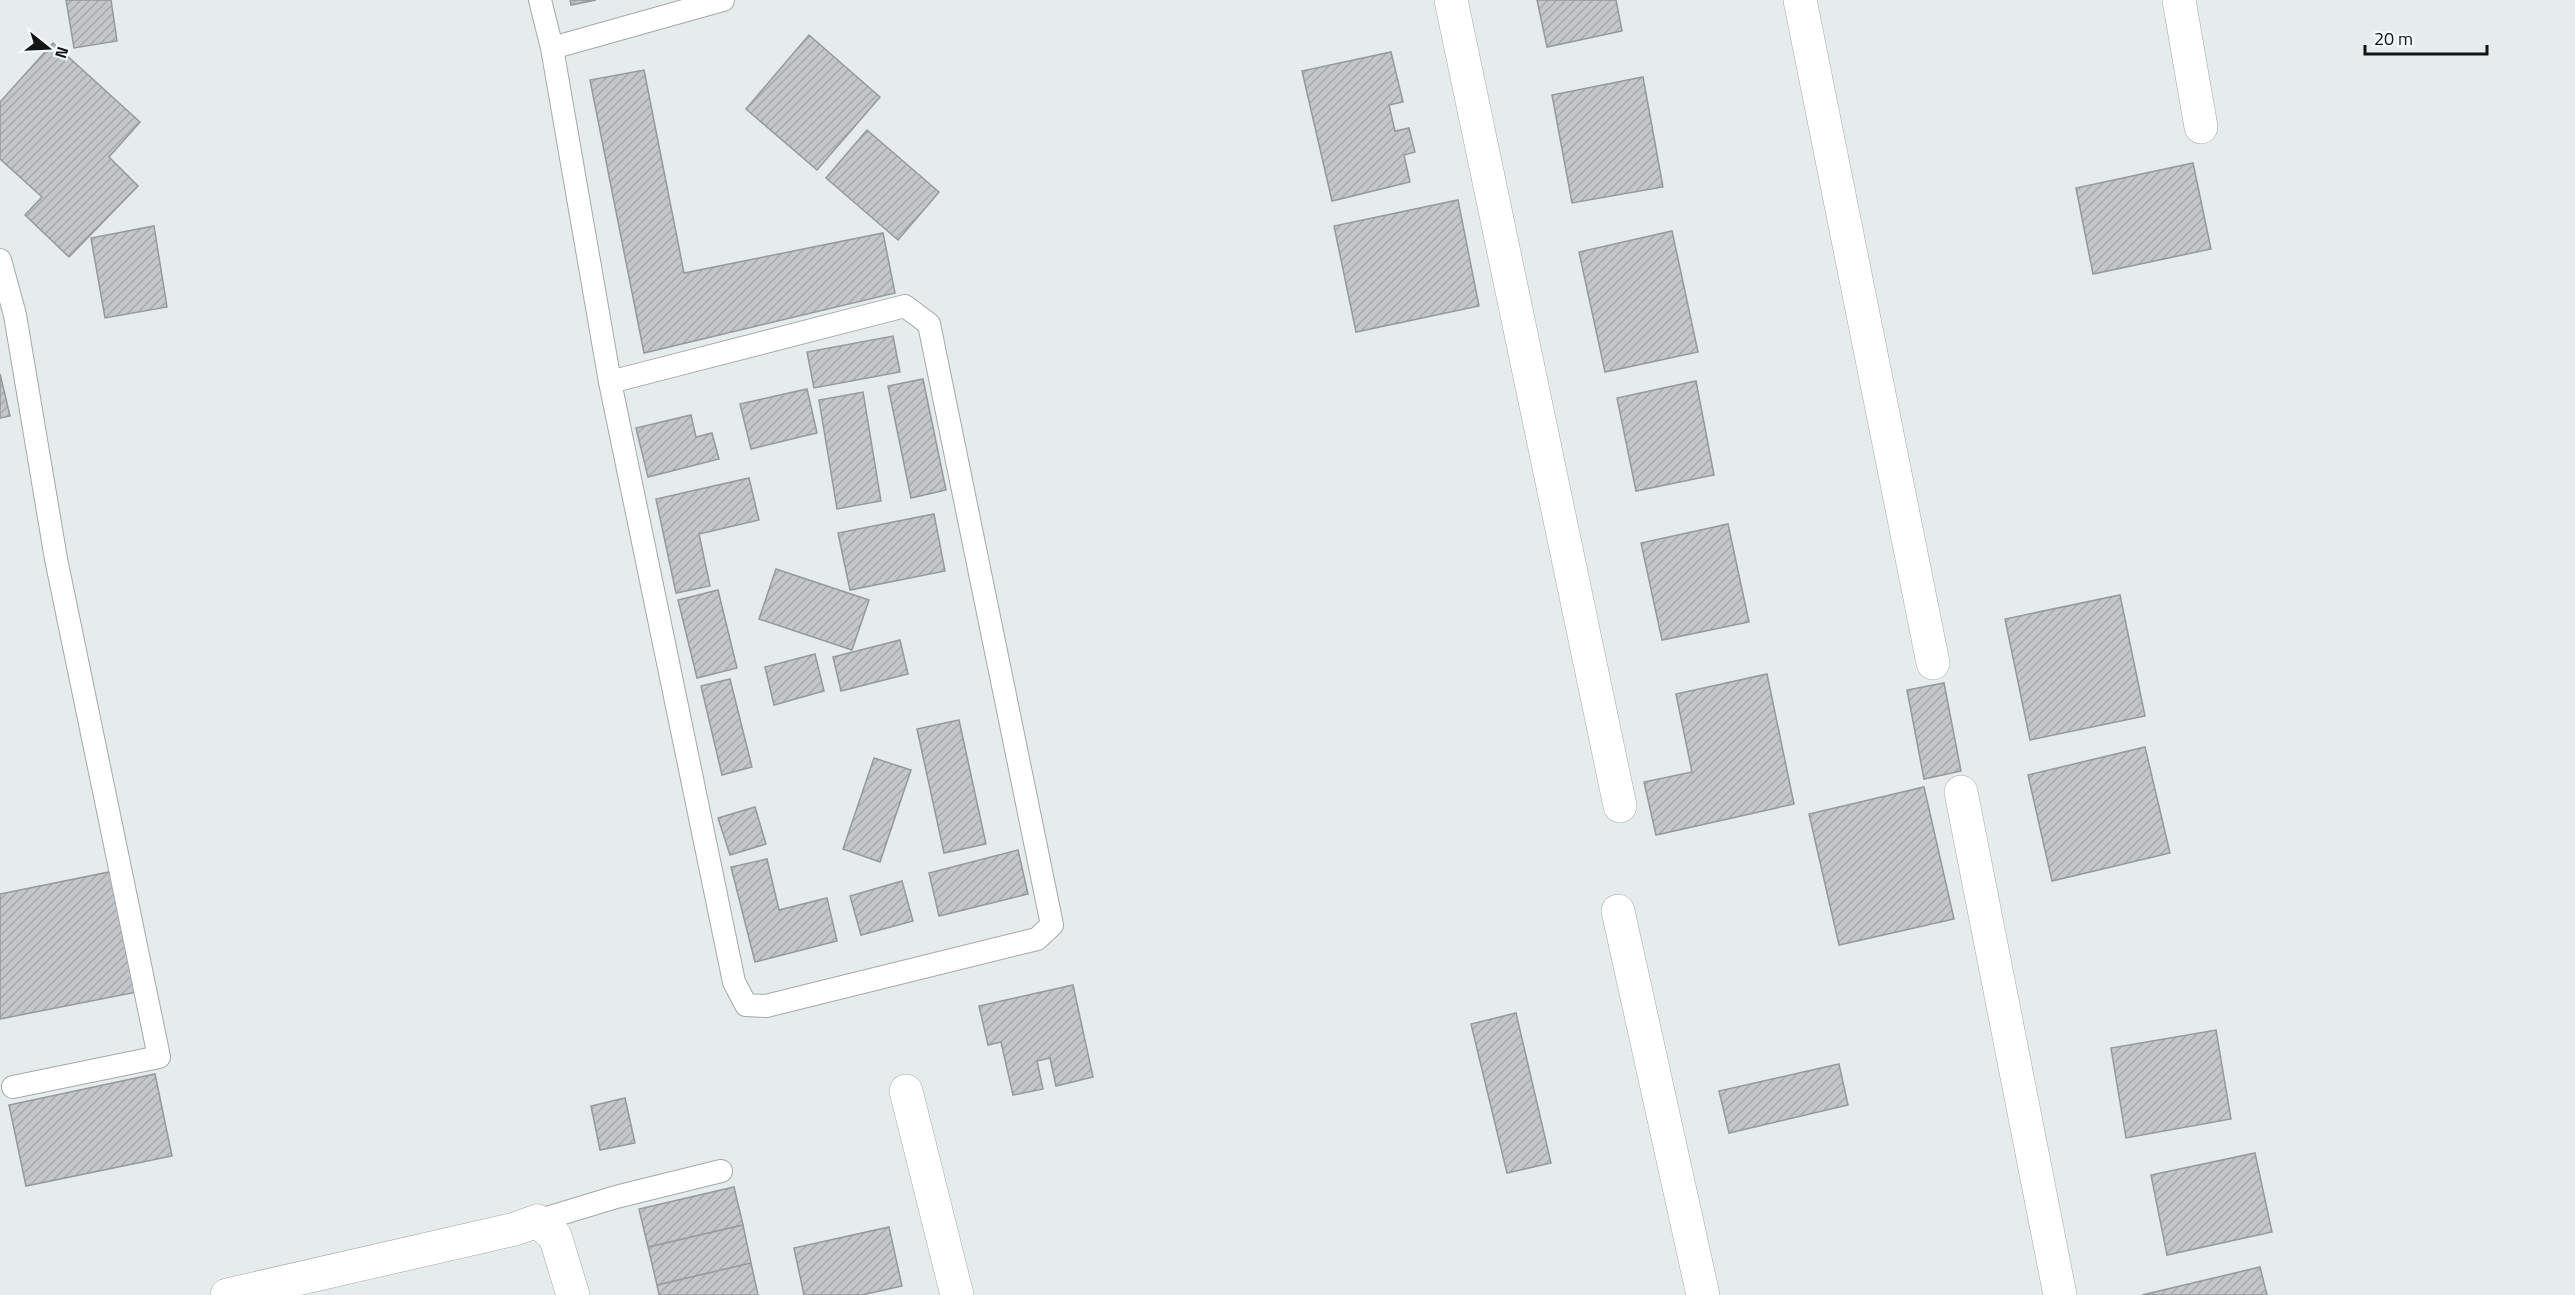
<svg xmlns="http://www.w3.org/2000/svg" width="2575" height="1295" font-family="'Titillium Web',sans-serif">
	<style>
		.building { fill: url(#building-hatch); stroke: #95999b; stroke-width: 1.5 }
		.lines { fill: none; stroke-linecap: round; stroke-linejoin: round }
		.service-casing { stroke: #a3a9a9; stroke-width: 24 }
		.minor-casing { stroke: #a3a9a9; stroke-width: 34 }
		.service { stroke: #fff; stroke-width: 22 }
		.minor { stroke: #fff; stroke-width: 33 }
	</style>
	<defs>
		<pattern id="building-hatch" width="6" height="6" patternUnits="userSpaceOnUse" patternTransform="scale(1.5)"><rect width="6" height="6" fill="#c3c7ca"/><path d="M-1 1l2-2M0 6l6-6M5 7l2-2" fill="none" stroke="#a7aaad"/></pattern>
	</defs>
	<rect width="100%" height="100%" fill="#e6ecec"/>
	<path class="building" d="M66,0H111L117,41L74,48Z
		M570,0H596L571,5Z
		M1537,0H1616L1622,31L1547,47Z
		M809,35L880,97L817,170L746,109Z
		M53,43L140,122L109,157L138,186L69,257L25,215L42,197L0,159V102Z
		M1391,52L1403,102L1389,105L1395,131L1409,128L1415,152L1404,155L1410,182L1332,201L1302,71Z
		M644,70L684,273L883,233L895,293L644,353L590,80Z
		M1643,77L1663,187L1572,203L1552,95Z
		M867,130L939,192L898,240L826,178Z
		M2193,163L2211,249L2093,274L2076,188Z
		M1458,200L1479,306L1356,332L1334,226Z
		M154,226L167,307L105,318L91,238Z
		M1672,231L1698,352L1605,372L1579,252Z
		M893,336L900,372L814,388L807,352Z
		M0,374L10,416L0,418Z
		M923,379L946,490L911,498L888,386Z
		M1696,381L1714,475L1636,491L1617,398Z
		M807,389L817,433L751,449L740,404Z
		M863,392L881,501L837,509L819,400Z
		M691,415L696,437L712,433L719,459L648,477L636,428Z
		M749,478L759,520L699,534L710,586L676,593L656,499Z
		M934,514L945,571L850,590L838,533Z
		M1728,524L1749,622L1662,640L1641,543Z
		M776,569L869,600L852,650L759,619Z
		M718,590L737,668L697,678L678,600Z
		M2120,595L2145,716L2030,740L2005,619Z
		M900,640L908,674L841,691L833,657Z
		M815,654L824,691L774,705L765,667Z
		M1767,674L1794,804L1656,835L1644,782L1692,772L1676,694Z
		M730,679L752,767L722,775L701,686Z
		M1944,683L1961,771L1924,779L1907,690Z
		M959,720L986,844L944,853L917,729Z
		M2145,747L2170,853L2052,881L2028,775Z
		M874,758L911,770L880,862L843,849Z
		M1924,787L1954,919L1839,945L1809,814Z
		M755,807L766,844L730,855L718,818Z
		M1018,850L1028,894L939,916L929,873Z
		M767,859L779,910L827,898L837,941L755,962L731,867Z
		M114,871L137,992L0,1019V894Z
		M902,881L913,921L861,935L850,896Z
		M1073,985L1093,1077L1056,1086L1050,1058L1037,1061L1043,1089L1013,1095L1001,1042L988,1045L979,1006Z
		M1516,1013L1551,1163L1507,1173L1471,1024Z
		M2216,1030L2231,1119L2126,1138L2111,1048Z
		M1839,1064L1848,1105L1729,1133L1719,1091Z
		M155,1074L172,1156L26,1186L9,1105Z
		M625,1098L635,1143L600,1150L591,1106Z
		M2255,1153L2272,1232L2167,1255L2151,1175Z
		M734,1187L743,1225L648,1247L639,1209Z
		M743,1225L751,1263L657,1285L648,1247Z
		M889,1227L902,1286L862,1295H804L794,1248Z
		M751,1263L758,1295H659L657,1285Z
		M2260,1267L2267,1295H2142Z"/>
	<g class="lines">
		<g class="service-casing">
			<path id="service" d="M540,0L552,48L610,382L905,306L929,324L1052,925L1037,939L766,1006L746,1005L734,982L610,382
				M552,48L723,0
				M0,260L15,315L56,559L159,1057L13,1087
				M537,1221L616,1197L721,1171"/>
		</g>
		<g class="minor-casing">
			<path id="minor" d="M1451,0L1620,806
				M1800,0L1933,663
				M2179,0L2201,127
				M1961,792L2060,1295
				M1618,911L1703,1295
				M906,1091L957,1295
				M227,1295L515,1229L537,1221L555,1236L573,1295"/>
		</g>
		<use href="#service" class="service"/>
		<use href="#minor" class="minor"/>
	</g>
	<g transform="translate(48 48) rotate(108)" stroke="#f3f9fa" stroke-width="4.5" paint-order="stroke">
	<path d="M0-4.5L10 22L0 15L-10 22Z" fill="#131515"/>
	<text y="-9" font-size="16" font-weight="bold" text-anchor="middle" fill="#131515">N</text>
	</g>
	<path d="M2365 45v9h122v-9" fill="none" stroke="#131515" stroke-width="3"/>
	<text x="2374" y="45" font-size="18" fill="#131515" stroke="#f3f9fa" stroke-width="4.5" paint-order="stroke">20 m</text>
</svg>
